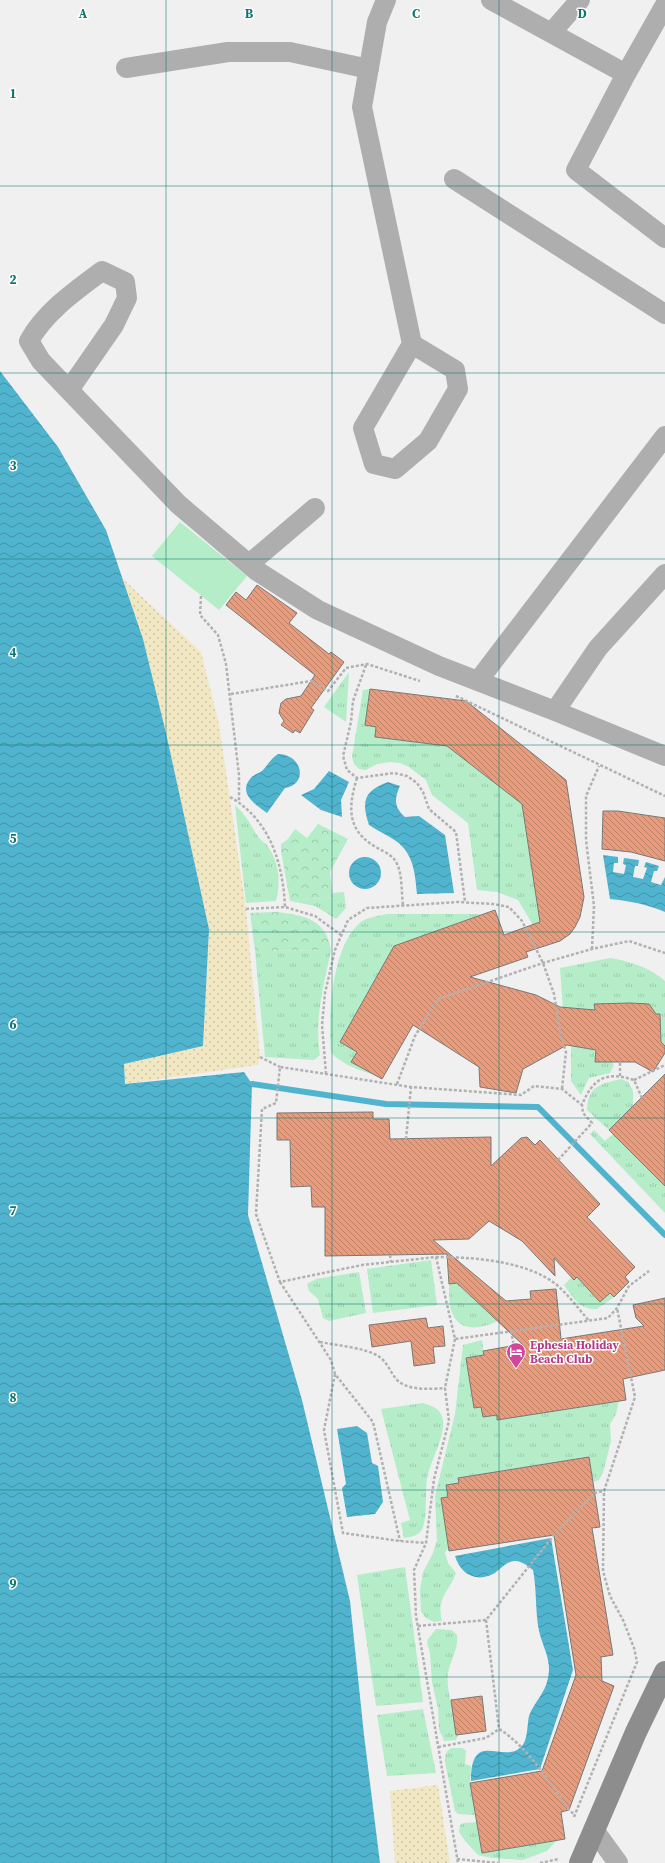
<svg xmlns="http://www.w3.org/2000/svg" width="665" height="1863" font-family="'Source Serif 4',serif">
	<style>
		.grass { fill: url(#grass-tufts) }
		.forest { fill: url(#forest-crowns) }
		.sand { fill: url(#sand-dots) }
		.pitch { fill: #b4edc8 }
		.water { fill: url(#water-waves) }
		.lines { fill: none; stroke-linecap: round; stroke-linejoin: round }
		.stream { stroke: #51b4cf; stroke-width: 6 }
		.building { fill: url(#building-back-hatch); stroke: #797878 }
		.path { stroke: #b1b1b1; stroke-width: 2.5; stroke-dasharray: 3 2; stroke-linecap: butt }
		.street { stroke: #aeaeae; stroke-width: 20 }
		.secondary { stroke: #8e8d8d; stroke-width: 22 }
		.grid { fill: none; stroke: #0f766e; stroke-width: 1; stroke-opacity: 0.55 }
		.labels { text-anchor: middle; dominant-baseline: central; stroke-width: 3; stroke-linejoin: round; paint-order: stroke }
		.hotel-label { font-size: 12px; font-weight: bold; fill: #b23c85; stroke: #fff; text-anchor: start }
		.grid-label { font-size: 13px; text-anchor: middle; font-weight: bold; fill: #0f766e; stroke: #fff; stroke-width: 3; stroke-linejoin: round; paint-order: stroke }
	</style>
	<defs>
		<pattern id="grass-tufts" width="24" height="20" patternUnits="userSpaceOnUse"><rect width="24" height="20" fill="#b4edc8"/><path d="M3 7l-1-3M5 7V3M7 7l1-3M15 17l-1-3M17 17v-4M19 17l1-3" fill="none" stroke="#9acbab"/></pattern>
		<pattern id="forest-crowns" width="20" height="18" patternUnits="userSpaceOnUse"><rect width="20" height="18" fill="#b4edc8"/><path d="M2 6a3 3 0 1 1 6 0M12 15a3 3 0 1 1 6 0" fill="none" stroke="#9acbab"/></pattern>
		<pattern id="sand-dots" width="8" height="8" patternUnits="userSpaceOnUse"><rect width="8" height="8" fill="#f1e7c2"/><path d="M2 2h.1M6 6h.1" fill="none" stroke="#cec6a6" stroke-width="1.8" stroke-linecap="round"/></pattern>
		<pattern id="water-waves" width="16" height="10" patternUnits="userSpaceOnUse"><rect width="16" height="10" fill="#51b4cf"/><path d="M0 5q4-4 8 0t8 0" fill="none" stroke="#4392a7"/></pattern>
		<pattern id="building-back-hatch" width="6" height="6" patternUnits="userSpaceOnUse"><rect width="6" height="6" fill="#e79d7d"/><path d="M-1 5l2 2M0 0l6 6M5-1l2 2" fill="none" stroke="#bb7f66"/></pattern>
	</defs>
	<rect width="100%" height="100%" fill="#f0f0f1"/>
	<path class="grass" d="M349,672L346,722L324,707Z
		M370,689L365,725L376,727L375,737L447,746L522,804L537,901L553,907L536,930L518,900L497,892L477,890L468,823L432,795L426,780L409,767L400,763L390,762L377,764L366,770L359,769L354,764L352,757L363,690Z
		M235,805C247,816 249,823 257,835C259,839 263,841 266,844C279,860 281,882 276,901L246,903Z
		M344,892L346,908L336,919L315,906L290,901L333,897V893Z
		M387,914H483L394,946L340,1042L357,1052L351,1062L375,1075C358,1070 344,1065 331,1053C328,1017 331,946 361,922C367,917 380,916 387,914Z
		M331,950C324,985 314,1019 320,1055L314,1060L265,1057L255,951Z
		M610,958C629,961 651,968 665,981V1046L661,1042L660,1014H653L649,1004L630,1003L594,1004L595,1010L576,1046L596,1050L595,1062H612L614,1065L610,1073L589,1078L581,1095L571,1081V1039L564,1025L560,968Z
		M621,1079L628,1082L633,1091V1106L609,1130L587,1110C588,1086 600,1084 621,1079Z
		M594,1130L605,1141L613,1134L665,1186V1213L590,1134Z
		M431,1260L437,1305L373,1313L367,1269Z
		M359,1272L366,1313L329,1321L323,1318L318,1299L309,1291L307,1284L316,1279Z
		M572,1277L574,1280L577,1277L600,1302L610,1293L614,1297L597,1309C580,1310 573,1298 564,1285Z
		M457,1283L498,1321C478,1330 456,1333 450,1306C449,1299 449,1291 449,1284Z
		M482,1340L484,1355L468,1373L474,1408L481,1407L483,1417L497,1415V1420L619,1401L616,1414L610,1424L611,1441L603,1473L599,1480L593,1482L589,1457L458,1478L459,1483L446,1485L448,1497L441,1498L449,1551L447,1549L445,1553L448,1563L456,1573C449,1593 436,1597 442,1621L434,1622L426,1618L421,1612L420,1590L423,1572L433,1553L437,1540L435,1496L455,1414L463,1345Z
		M423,1403C433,1406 441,1409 443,1420C445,1438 430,1461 427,1479C425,1492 428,1522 421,1531C417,1536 410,1537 404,1538L401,1523L410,1520L381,1409Z
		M405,1567L423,1702L376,1706L357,1575Z
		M436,1629L452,1630L457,1635C459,1649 450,1660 448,1674C445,1689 456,1718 459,1734L456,1740L444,1741L439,1729L438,1709L432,1682L430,1653L427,1643L428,1639Z
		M423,1709L436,1773L387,1776L377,1715Z
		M452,1748H463L466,1751L465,1764L471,1766L470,1783L475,1815L458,1814L455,1811L445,1762C445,1755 445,1751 452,1748Z
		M477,1822L482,1853L557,1840L547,1851L523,1860L492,1858L478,1855L465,1841L459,1832L460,1825L463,1823Z"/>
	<path class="forest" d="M318,824L348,839L330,872L333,897L290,901L281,851V844L288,839L295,829L307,838Z
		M278,912C305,916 326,919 331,950L255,951L250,913Z"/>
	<path class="sand" d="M123,579L201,652L219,724L246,909L260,1057L258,1065L125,1084L124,1064L203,1046L209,929L166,733L143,639Z
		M438,1785L450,1863H395L390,1791Z"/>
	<path class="pitch" d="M180,522L247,576L219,610L152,556Z"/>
	<path class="water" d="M0,371L58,447L106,530L143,639L166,733L209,929L203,1046L124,1064L125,1084L244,1072L252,1084L248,1215L302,1400L350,1601L364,1735L380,1863H0Z
		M278,754C302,754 309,784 285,788L267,813C256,805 238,794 250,779C253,774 259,774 263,770C268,765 270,759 278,754Z
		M329,771L349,782L341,800L342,817L321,810L301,795L314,789Z
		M388,782L400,786C394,799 394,807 405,817L419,816L445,835L454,893L417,894C415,874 414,854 396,841C387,835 378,831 369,825C361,801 364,791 388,782Z
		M603,855L618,857V863H614L613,872L624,874L626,865L623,864L624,858L639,860L638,866H635L633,877L643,879L647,868L644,867L646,862L659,866L657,871H654L651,882L661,885L665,877V912C647,904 629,901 610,899Z
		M349 873a16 16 0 1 1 32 0a16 16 0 1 1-32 0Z
		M357,1426L367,1433L372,1463L378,1466L383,1502L375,1514L347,1517L342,1488L346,1484L337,1429Z
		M551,1538L573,1670L540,1769L471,1781C471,1727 504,1766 522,1746C528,1739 527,1725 529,1716C534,1702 545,1694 548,1678C552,1660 543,1648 539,1631C535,1611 537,1590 533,1570C528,1566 521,1560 514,1561C505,1562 500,1570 493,1574C475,1583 460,1573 455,1556Z"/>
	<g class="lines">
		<path class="stream" d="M252,1084L386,1104L538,1107L665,1235"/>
	</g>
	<path class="building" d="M257,585L297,613L289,623L329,654L331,652L344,662L311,708L314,710L300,733L295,730L293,733L281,725L284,721L279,713L281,703L286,699L301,696L315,675L226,605L236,592L246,600Z
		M370,689L466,701L566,780L584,897L580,917L575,927L570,934L560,941L526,952L528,957L470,977L536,995L560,1007L595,1010L594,1004L630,1003L649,1004L656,1014H660L661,1042L665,1046V1053L653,1072L635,1062H595L596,1050L567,1045L523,1069L516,1093L480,1087L479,1067L413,1025L382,1079L351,1062L357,1052L340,1042L394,946L495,910L504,935L540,922L522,804L447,746L375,737L376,727L365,725Z
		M603,811H618L665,818V861L631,852L602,849Z
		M665,1074V1186L609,1130Z
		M373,1112V1119H389L390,1139L491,1137V1166L521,1138L527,1137L535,1145L540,1140L600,1204L587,1217L635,1267L625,1277L629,1282L614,1297L610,1293L600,1302L577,1277L574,1280L554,1258L555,1276L522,1241L489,1221L469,1239L433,1240L506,1301L531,1299L530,1291L556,1289L561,1339L644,1326L636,1318L633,1305L665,1298V1370L623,1379L626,1400L497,1420V1415L483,1417L481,1407L474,1408L466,1358L484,1355L483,1351L522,1344L457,1283L449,1284L447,1254L325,1256V1207H312L311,1186L291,1187L290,1140H277V1113Z
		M426,1318L428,1328L443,1326L445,1346L433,1347L435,1363L414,1366L411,1341L372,1347L369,1325Z
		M589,1457L600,1527L592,1528L613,1655L601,1657L602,1681L614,1686L569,1810L561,1812L565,1839L482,1853L470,1783L542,1771L576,1675L554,1535L449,1551L441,1498L448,1497L446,1485L459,1483L458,1478Z
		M482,1696L486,1731L456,1735L451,1700Z"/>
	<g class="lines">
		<path class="path" d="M201,596L200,615L218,635L226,664L239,775V802
			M366,665L353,701L351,722L343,756L347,770L357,778L394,773L407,776L417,783L423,792L429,809L456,832L465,902
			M231,694L311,681L328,691L346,668L367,664L420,681
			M456,696L665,796
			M357,778C349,804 346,827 371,844C378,849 389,853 394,859C403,870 401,891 403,905
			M230,797C270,820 283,863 285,907
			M246,909L285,907L315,916L341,935
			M592,949L594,906L586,840V796L599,766
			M260,1057L280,1067
			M620,1063V1076
			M326,1074L322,1025L325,993L335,950L348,920L367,908L458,902L493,904L509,907L522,921L543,963L554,994L561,1036L566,1052L562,1089
			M634,1080L665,1065
			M397,1084L415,1036L438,999L543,963L592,949L629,941L665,953
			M642,1098L634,1080C606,1071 593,1078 582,1105L562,1089L534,1086L521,1095L411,1087L280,1067L276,1103L262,1109L256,1214L280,1282L362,1265L436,1257L455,1339L608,1318L617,1308L629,1286L649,1271
			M406,1139L411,1087
			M558,1160L592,1123L583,1113L582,1105
			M390,1255L391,1262
			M436,1257C473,1257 529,1261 558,1286C569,1296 579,1309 589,1321
			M280,1282L331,1360L335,1374L373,1422L400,1541
			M511,1331L514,1346
			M455,1339L445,1388L449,1421L434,1479L426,1543L414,1570L416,1616L458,1863
			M320,1342C335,1345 366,1348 378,1356C387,1361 390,1372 397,1380C408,1391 431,1389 445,1388
			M335,1374L324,1430L343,1533L400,1541L426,1543
			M486,1620L499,1729
			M418,1626L486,1620L554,1535L595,1493L604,1491L635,1397L617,1308
			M438,1747L486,1738L499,1729C526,1745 551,1784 569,1810L575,1815
			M574,1817L637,1662L634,1648L623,1620L610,1596L603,1571L604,1491
			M457,1859L498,1863
			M540,1863L559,1859"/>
		<path class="street" d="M386,0L377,22L362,107L412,344L363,428L374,464L395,469L428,441L458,389L455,370L412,344
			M491,0L626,74
			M665,5L626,74L576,170L665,238
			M551,33L580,0
			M126,68L228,52H290L369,69
			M454,179L665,314
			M69,390L114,325L127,298L125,282L102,271C75,291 45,312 29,341L41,361L178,504L257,571L318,610L439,666L555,711L665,756
			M249,564L315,508
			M478,681L665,436
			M555,711L598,648L665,574
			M594,1830L618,1863"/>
		<path class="secondary" d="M580,1863L636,1732L665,1672"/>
	</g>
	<path class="grid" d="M166,0V1863M332,0V1863M499,0V1863M0,186H665M0,373H665M0,559H665M0,745H665M0,932H665M0,1118H665M0,1304H665M0,1490H665M0,1677H665"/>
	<defs>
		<g id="hotel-pin" transform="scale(1)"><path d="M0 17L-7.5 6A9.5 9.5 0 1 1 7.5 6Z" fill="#d1479c" stroke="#fff"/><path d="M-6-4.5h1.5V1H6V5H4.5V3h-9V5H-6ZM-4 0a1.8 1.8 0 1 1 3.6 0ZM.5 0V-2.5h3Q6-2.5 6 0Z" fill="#fff"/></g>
	</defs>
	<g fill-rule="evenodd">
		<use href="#hotel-pin" x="516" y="1352"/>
	</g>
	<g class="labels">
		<g class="hotel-label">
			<text x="530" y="1345">Ephesia Holiday<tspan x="530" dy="14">Beach Club</tspan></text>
		</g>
	</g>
	<g class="grid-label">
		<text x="83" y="18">A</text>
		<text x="249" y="18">B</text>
		<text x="416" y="18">C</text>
		<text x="582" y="18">D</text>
		<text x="13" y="98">1</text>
		<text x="13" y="284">2</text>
		<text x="13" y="470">3</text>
		<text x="13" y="657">4</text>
		<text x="13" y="843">5</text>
		<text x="13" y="1029">6</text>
		<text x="13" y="1215">7</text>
		<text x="13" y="1402">8</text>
		<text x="13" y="1588">9</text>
	</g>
</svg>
